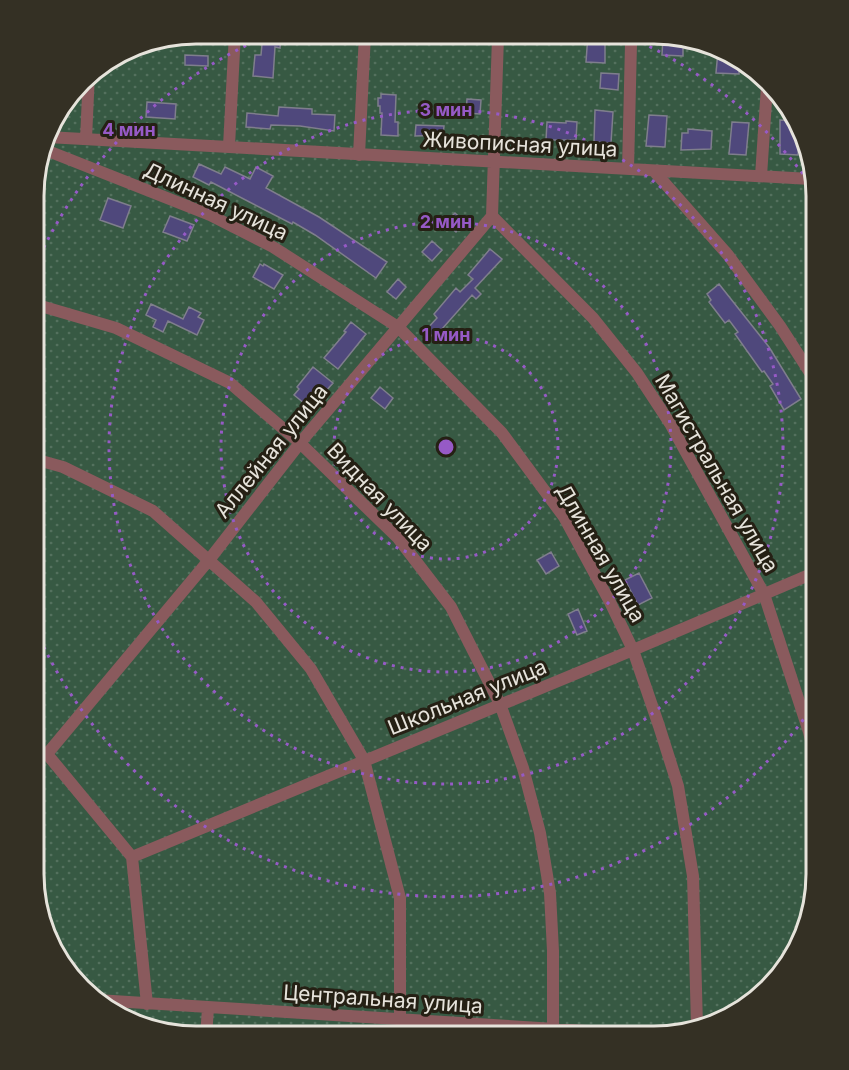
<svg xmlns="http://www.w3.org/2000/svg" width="849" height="1070" font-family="Inter,sans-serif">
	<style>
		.grass { fill: url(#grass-dots) }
		.building { fill: #4f487c; stroke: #7f7e8d; stroke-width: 1.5 }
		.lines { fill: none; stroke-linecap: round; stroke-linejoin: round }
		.minor { stroke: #8a5a5d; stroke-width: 12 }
		.ring { fill: none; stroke: #965ac6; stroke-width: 3; stroke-dasharray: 3 6 }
		.labels { text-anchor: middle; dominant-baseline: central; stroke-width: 6; stroke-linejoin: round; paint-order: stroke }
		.street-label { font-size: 21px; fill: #e6e3db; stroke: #252014 }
		.rim { fill: none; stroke: #e6e3db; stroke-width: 3 }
		.centre { fill: #965ac6; stroke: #252014; stroke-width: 3 }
		.ring-label { font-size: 18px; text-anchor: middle; font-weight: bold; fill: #965ac6; stroke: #252014; stroke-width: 6; stroke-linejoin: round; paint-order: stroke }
	</style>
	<defs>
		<pattern id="grass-dots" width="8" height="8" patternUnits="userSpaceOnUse" patternTransform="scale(1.5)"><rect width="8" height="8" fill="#375943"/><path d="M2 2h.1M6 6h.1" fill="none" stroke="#54715e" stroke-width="1.8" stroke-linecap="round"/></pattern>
	</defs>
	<rect width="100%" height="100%" fill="#2f2a1d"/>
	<path class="grass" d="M196,33L675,34L744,61L794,115L816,196V885L789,964L734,1015L663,1037H185L106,1010L55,955L33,874L34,174L55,115L89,73L143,42Z"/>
	<path class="building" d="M196,33H202V42L170,41V37Z
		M263,33L281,35L280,48L275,47L273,78L253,76L255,55H261Z
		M588,34H605V63L586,62Z
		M663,37L688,40V49L683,48V56L662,55Z
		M718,51L739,59V74L716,73Z
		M185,55L208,56V66L185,65Z
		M601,73L619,74L618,90L600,88Z
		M381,94L396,95L395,122H398V136L381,135L382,113H380V106H378V98H381Z
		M467,99L481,100L480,114L466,113Z
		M147,102L176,104L175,119L146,117Z
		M279,107L312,109V114L335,115L334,131L300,126L271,125L270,129L246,127L247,113L278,116Z
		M595,110L613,112L611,143L594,142Z
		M649,115L667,116L665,147L646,146Z
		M780,120L796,121L799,133L798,155L780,154Z
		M566,121L577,122L576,140H546L547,122L566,123Z
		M732,122L749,123L746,155L729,154Z
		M416,125L444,126L443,135L415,136Z
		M688,129L712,131L711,149L681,150L682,133H688Z
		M199,164L221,174L225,167L250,179L256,167L273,176L266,188L319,217L387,262L376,278L315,235L293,222L292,224L211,182L209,185L193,177Z
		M108,198L131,206L123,228L100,220Z
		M455,213L465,222L456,232L445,223Z
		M170,216L194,225L187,241L163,232Z
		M432,241L442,250L432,261L422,252Z
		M490,249L502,259L475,288L481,294L476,299L472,295L442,329L445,332L437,341L426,330L437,318L434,314L456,288L460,292L473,279L468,275Z
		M260,264L263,266L264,264L283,275L274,289L253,277Z
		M398,279L406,287L396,299L387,292Z
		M719,284L769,347L801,399L784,410L770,386L773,384L764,371L762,372L735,334L738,332L729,320L725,323L709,302L711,300L707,294Z
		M151,304L183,319L189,307L201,313L198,317L204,320L197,335L168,321L163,332L153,327L156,320L146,315Z
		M351,322L366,334L338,369L324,358L346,332L344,331Z
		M313,367L333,383L325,392L328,394L317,408L314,406L307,415L300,409L305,404L294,395L299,389L297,387Z
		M380,387L393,398L385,409L371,398Z
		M551,552L559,566L546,574L537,560Z
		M639,573L652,598L638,605L625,580Z
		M578,609L587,631L577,635L568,614Z"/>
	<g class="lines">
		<path class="minor" d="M47,137L811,179
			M86,139L89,73
			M229,146L235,33
			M43,149L210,215L273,247L398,327L502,433L564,517L610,602L633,650L659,726L678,786L693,876L697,1026
			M359,155L365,34
			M628,169L631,44
			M654,171L728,255L780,326L816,382
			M761,176L767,86
			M492,216L593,318L637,373L671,425L764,594L809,732L816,762
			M34,304L116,328L230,383L300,443L398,538L451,607L500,704L523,768L540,833L550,893L553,951V1037
			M34,459L63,467L153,511L256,602L311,669L364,760L400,898V1037
			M33,748L47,754L132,857L147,1004
			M47,754L209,560L300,443L492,216L498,37
			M132,857L633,650L816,572
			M97,1000L666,1036
			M206,1037L208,1008"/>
	</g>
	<g class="ring">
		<circle cx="446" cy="447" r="112"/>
		<circle cx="446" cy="447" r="225"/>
		<circle cx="446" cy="447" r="337"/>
		<path d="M814 705A449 449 0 0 1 34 626M36 264A449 449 0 0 1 271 34M625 35A449 449 0 0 1 814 189"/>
	</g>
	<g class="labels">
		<g class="street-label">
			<text transform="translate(520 144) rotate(3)">Живописная улица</text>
			<text transform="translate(216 201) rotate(25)">Длинная улица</text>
			<text transform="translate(271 451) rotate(-51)">Аллейная улица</text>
			<text transform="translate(717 473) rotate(60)">Магистральная улица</text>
			<text transform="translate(380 497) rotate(46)">Видная улица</text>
			<text transform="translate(601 553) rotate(60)">Длинная улица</text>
			<text transform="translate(467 697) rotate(-22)">Школьная улица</text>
			<text transform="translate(383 999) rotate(4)">Центральная улица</text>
		</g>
	</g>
	<path d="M0 0H849V1070H0ZM196 44H654A152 152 0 0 1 806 196V874A152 152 0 0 1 654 1026H196A152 152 0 0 1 44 874V196A152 152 0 0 1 196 44Z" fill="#343024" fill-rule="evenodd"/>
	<path class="rim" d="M196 44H654A152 152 0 0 1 806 196V874A152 152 0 0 1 654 1026H196A152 152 0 0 1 44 874V196A152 152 0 0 1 196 44Z"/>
	<circle cx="446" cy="447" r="9" class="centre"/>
	<g class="ring-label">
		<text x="446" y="116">3 мин</text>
		<text x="129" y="136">4 мин</text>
		<text x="446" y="228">2 мин</text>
		<text x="446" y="341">1 мин</text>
	</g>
</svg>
